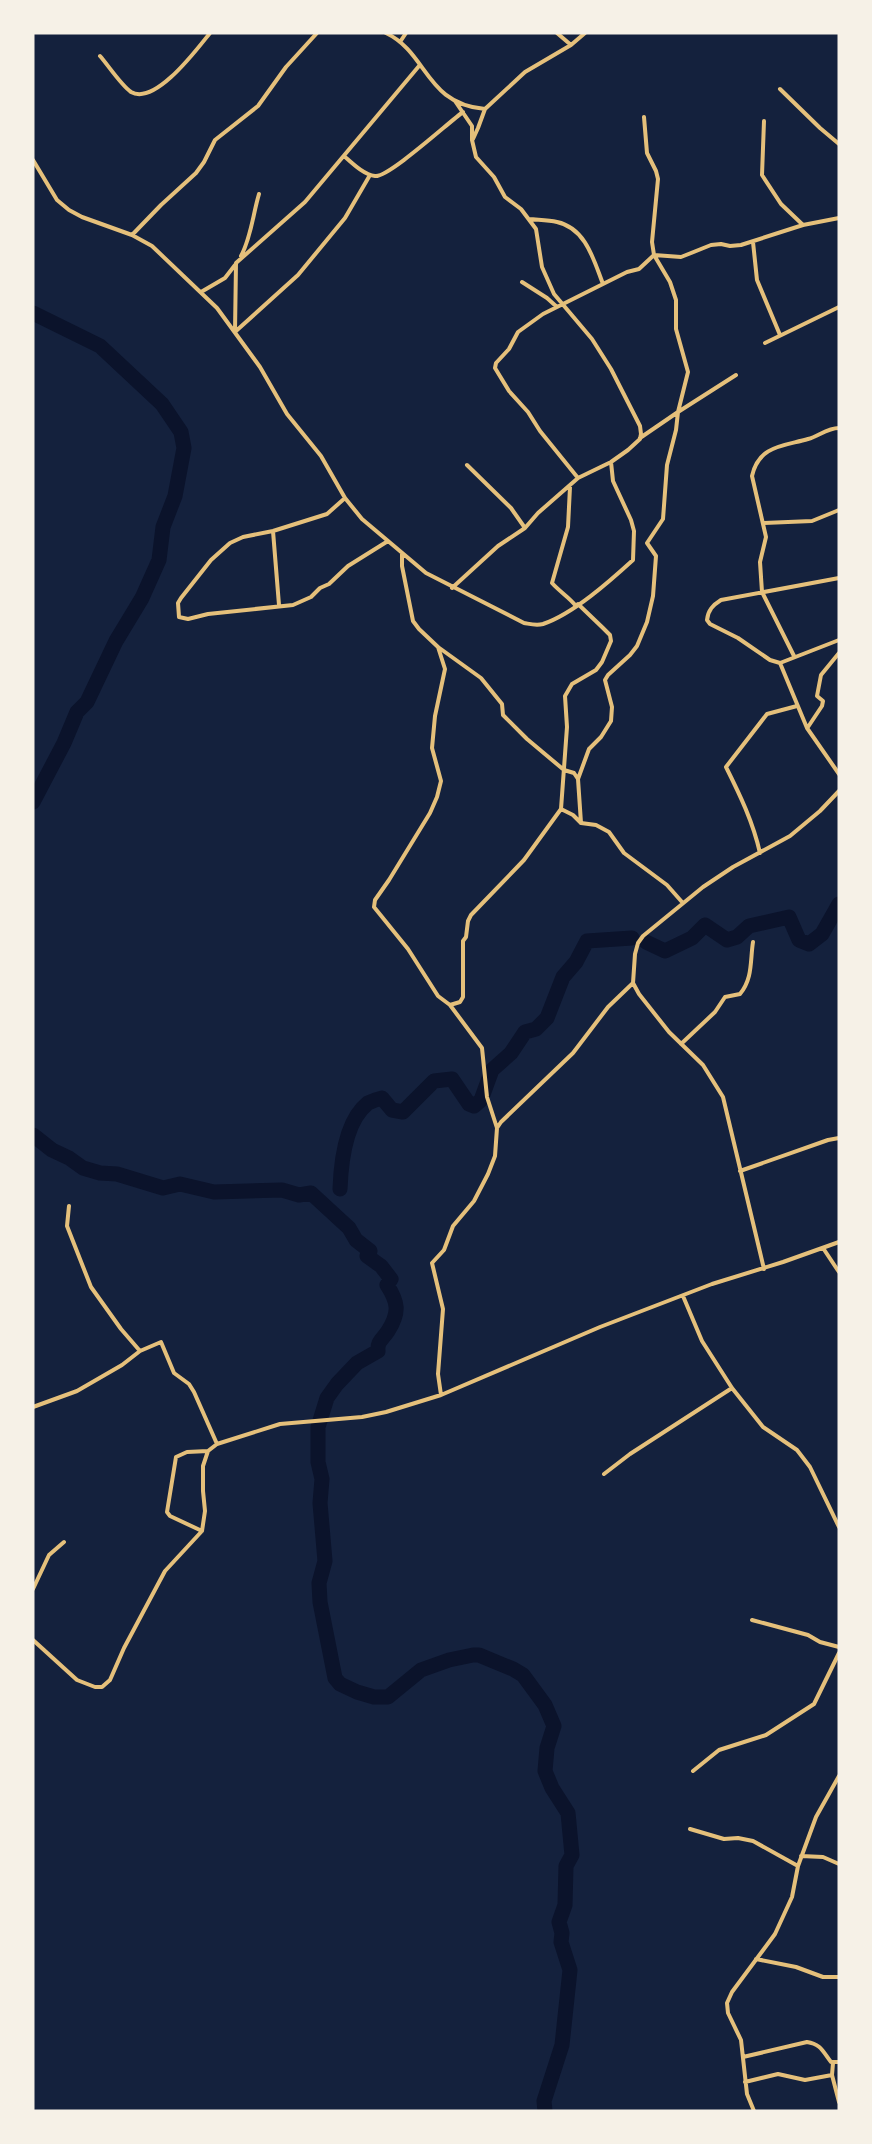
<svg xmlns="http://www.w3.org/2000/svg" width="872" height="2144" font-family="'PT Sans',sans-serif">
	<style>
		.lines { fill: none; stroke-linecap: round; stroke-linejoin: round }
		.river { stroke: #0b132b; stroke-width: 15 }
		.minor { stroke: #e5c07b; stroke-width: 4 }
	</style>
	<rect width="100%" height="100%" fill="#14213d"/>
	<g class="lines">
		<path class="river" d="M33,313L100,346L162,404L181,432L184,448L175,496L163,527L159,560L142,598L116,641L87,702L77,712L64,743L33,802
			M646,942L665,951L692,938L705,925L727,940L737,937L749,926L789,917L799,940L809,944L822,934L839,904
			M33,1135L52,1150L69,1158L83,1168L100,1173L117,1174L163,1188L180,1184L214,1192L282,1190L299,1195L311,1193L349,1228L356,1240L370,1251L367,1256L381,1266L391,1279L387,1285C398,1302 400,1312 388,1331C383,1339 377,1341 378,1351L357,1363L337,1384L327,1398L318,1427V1462L322,1479L320,1503L325,1561L319,1583L320,1602L335,1678L340,1684L357,1692L374,1697H388L421,1670L449,1660L473,1655H479L513,1669L523,1675L545,1705L554,1726L547,1748L545,1771L552,1788L568,1813L572,1855L566,1866L565,1905L559,1922L562,1933L561,1942L570,1970L562,2045L544,2101L545,2111
			M340,1189C341,1162 345,1121 368,1103C372,1101 378,1099 382,1098L392,1110L403,1112L434,1081L452,1079L469,1104L474,1106L481,1100L492,1070L511,1053L525,1032L536,1029L547,1018L563,977L576,962L587,941L632,938"/>
		<path class="minor" d="M386,33C428,53 425,104 485,109L525,72L571,45L585,33
			M557,33L571,45
			M400,42L406,33
			M100,56C108,65 121,85 131,92C155,106 197,49 210,33
			M780,89L820,128L839,144
			M764,121L762,175L781,204L803,225
			M473,139L478,128L485,109
			M344,156C352,163 364,175 375,176C388,178 449,122 463,112
			M33,160L57,200L69,210L82,217L132,235L152,246L217,308L260,367L287,414L321,456L345,498L362,519L426,573L524,623C530,624 536,626 543,624C573,614 610,581 633,560L634,531L631,520L613,481L611,462
			M529,219C538,220 548,220 557,222C586,228 594,261 603,284
			M132,235L161,205L196,173L204,162L215,140L258,106L286,67L317,33
			M753,242L757,280L780,335
			M241,256C251,238 253,214 259,194
			M522,282L547,298L557,307
			M201,292L225,278L235,265
			M235,331L236,263L305,202L419,66
			M236,331L298,275L345,218L370,175
			M765,343L839,307
			M640,438L678,412L736,375
			M467,465L511,508L525,528
			M578,478L540,431L528,412L509,391L495,368L496,363L509,349L518,332L543,314L627,272L639,269L654,255L681,257L711,245L721,244L730,246L741,245L803,225L839,218
			M570,487L568,527L552,583C560,592 569,597 576,606
			M345,498L327,514L273,531L243,537L230,543L211,560L181,598L178,603L179,617L188,619L208,614L293,605L311,597L320,588L329,584L348,566L388,541
			M764,523L812,521L839,510
			M273,531L279,605
			M402,554V566L413,621L419,629L438,647L481,678L502,704L503,715L527,739L564,770L574,773L578,779
			M839,578L721,600C713,605 708,610 707,620L710,624L738,638L770,660L780,663L839,640
			M452,588L498,546L525,528L538,513L578,478L611,462L628,450L640,439L641,434L640,426L611,369L592,339L554,294L542,267L536,229L521,209L505,197L494,177L476,157L472,140V126L455,101
			M438,647L445,669L435,716L432,748L441,781L437,797L430,813L389,880L375,900L374,907L408,949L438,996L450,1005L482,1048L487,1097L497,1128
			M794,656L762,592L760,562L766,537L752,476C759,445 784,446 808,439C819,436 827,428 839,428
			M780,663L807,728L839,774
			M808,727L822,706L823,701L817,696L821,675L839,653
			M561,809L573,815L581,823L596,825L609,832L624,853L667,885L682,902
			M581,823L578,779L589,749L601,737L611,721L612,707L605,680L608,675L630,655L637,646L647,622L653,596L656,556L647,543L663,519L667,465L676,430L678,412L688,372L676,329V300L670,282L654,255L652,242L658,179L656,171L647,153L644,117
			M760,853C753,822 740,795 726,767L767,714L797,706
			M450,1005L460,1002L463,997V941L466,937L468,921L471,915L524,860L561,809L567,727L565,696L572,684L596,670L602,662L611,641L610,635L603,628L578,604
			M681,1044L715,1012L725,997L740,994C753,978 750,961 753,942
			M740,1171L828,1140L839,1138
			M69,1206L67,1226L91,1287L121,1329L140,1351
			M823,1248L839,1272
			M764,1269L723,1097L703,1065L669,1032L639,994L633,983L635,954L638,943L643,936L703,887L733,867L790,836L820,811L839,791
			M683,1296L702,1341L732,1388L763,1427L797,1450L810,1467L839,1527
			M441,1395L438,1374L443,1309L432,1263L444,1250L453,1226L474,1201L488,1174L495,1156L497,1128L501,1122L573,1053L608,1007L633,983
			M33,1407L77,1391L122,1365L140,1351L161,1342L174,1373L189,1384L194,1392L217,1444
			M604,1474L630,1454L732,1388
			M202,1531L170,1516L167,1512L176,1457L187,1452L208,1451
			M33,1589L49,1555L64,1542
			M752,1620L808,1635L820,1642L839,1647
			M33,1640L77,1680L95,1687H102L110,1680L124,1648L165,1571L202,1531L205,1511L203,1491V1466L208,1451L217,1444L280,1424L362,1417L386,1412L441,1395L600,1327L712,1284L783,1262L839,1242
			M693,1771L719,1750L766,1735L814,1704L839,1653
			M690,1829L724,1839L738,1838L753,1841L798,1866
			M801,1856L823,1857L839,1864
			M756,1959L796,1967L823,1977H839
			M743,2057L807,2042C821,2044 823,2052 831,2062H839
			M833,2063L832,2075L839,2102
			M745,2082L778,2074L805,2080L832,2075
			M754,2111L747,2094L741,2040L728,2013L727,2003L732,1992L775,1934L792,1897L798,1866L816,1817L839,1776"/>
	</g>
	<rect width="872" height="2144" fill="none" stroke="#f6f1e7" stroke-width="69"/>
</svg>
